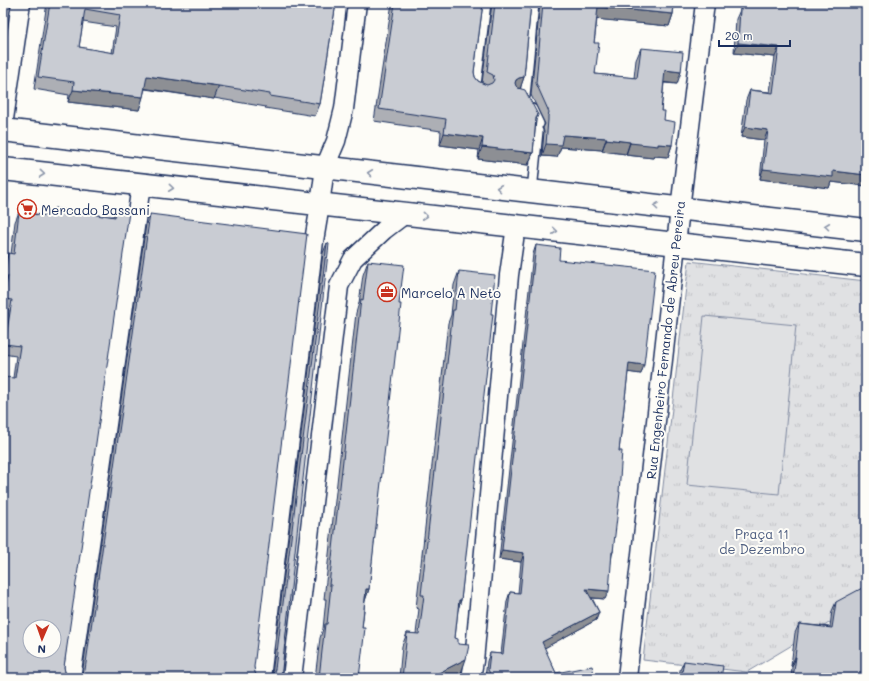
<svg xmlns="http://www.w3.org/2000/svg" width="869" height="681" font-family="Mali,sans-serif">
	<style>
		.grass { fill: url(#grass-tufts); stroke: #7e88a0 }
		.pitch { fill: #e0e1e3; stroke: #7e88a0 }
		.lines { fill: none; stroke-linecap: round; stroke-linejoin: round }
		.lane-casing { stroke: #1b2f5e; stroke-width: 12 }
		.street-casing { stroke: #1b2f5e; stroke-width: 21 }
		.secondary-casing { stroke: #1b2f5e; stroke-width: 25 }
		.lane { stroke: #fdfcf7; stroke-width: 9 }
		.street { stroke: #fdfcf7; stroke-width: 18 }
		.secondary { stroke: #fdfcf7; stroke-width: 22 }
		.wall { fill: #adafb5; stroke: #1b2f5e; fill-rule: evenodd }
		.shaded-wall { fill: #8d8f94; stroke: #1b2f5e }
		.building { fill: #c9ccd3; stroke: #1b2f5e; fill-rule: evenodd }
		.oneway { stroke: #8c96aa }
		.labels { text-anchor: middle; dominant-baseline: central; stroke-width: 4; stroke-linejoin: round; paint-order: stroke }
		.poi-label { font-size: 13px; fill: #1b2f5e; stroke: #fdfcf7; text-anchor: start }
		.street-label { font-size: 13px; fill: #1b2f5e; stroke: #fdfcf7 }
		.park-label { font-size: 13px; fill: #4c5c7f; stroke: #fdfcf7 }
	</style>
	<defs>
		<pattern id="grass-tufts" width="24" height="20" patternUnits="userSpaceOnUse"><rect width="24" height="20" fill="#e0e1e3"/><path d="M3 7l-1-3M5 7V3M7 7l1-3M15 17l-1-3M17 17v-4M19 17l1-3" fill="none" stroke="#c0c1c5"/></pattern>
	</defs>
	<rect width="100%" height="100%" fill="#fdfcf7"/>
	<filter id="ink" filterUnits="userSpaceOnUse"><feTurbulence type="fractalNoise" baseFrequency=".025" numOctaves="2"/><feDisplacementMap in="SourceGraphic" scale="8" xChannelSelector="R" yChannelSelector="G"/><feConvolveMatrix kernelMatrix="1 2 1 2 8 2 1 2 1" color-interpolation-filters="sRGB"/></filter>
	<g filter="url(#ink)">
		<path class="grass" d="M689,261L866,281V601L747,672L643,660Z"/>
		<path class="pitch" d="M704,316L796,325L779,494L687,485Z"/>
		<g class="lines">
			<g class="lane-casing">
				<path id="lane" d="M479,90L477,88L476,85L486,3
					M520,96H525L534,3
					M532,109L539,124
					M532,191L538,131"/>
			</g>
			<g class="street-casing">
				<path id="street" d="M3,126L21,3
					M71,678L141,185
					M261,678L314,241L320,205L325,167L336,141L344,109L357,3
					M292,678L339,286L353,259L384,230L405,214
					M471,678L474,661L509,275L516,226
					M627,678L680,209L705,3"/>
			</g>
			<g class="secondary-casing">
				<path id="secondary" d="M3,130L866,230
					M3,169L866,265"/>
			</g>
			<use href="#lane" class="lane"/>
			<use href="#street" class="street"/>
			<use href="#secondary" class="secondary"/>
		</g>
		<path class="wall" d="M47,3H336L320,104L315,116L265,108L266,107L214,98V99L145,89L139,110L68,102L69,95L34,89ZM83,22L116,27L112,53L79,47Z
			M392,3H483L474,72L475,77L478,81L482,83L492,3H531L524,77L520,88L538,115L536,120L533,153L528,165L478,159L479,150L440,145L441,131L374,121Z
			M540,3H674L673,14L669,26L597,19L594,43L595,74L634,78L636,60L641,48L677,84L664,83L661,111L672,145L668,157L654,156L653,158L626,155V154L602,151V150L561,147L557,157L542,156L544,132L543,128L545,124L531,95Z
			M741,3H866V186L831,182L829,188L760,179L764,140L741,137L746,100L750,90L770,92L775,57L734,53L736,19L740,10Z
			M54,208L103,216H113L116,210L64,667L65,672L68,676L3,678L13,378L16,356L3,354V346L9,310L3,309V292L4,286H3V270L4,263L8,253L11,254L15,222L19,212L51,216Z
			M150,214L255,673L259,677L82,675L146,224Z
			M327,243L281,678H269L272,675L323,253Z
			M536,245L559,260L641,374L628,372L619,451L613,552L612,555L605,599L592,598L599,612L596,620L544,648L556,673L595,678H485L487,661L490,653L501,654L507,601L510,592L518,593L521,562L499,559L533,254Z
			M368,261L399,304L369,589L365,601L362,628L359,678H315L320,638L323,629L326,599H324L356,313L359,303L363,275Z
			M459,271L491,314L461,600L458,609L455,638L458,644L461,673L451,678H399L402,646L407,633L416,634L419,609L416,608L448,323L451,315L454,285Z
			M836,602L866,678H791L792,667L791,666L795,633L799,624L830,627L832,611Z
			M684,661L721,678H679L680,670Z"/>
		<path class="shaded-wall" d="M598,7L673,14L669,26L594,19Z
			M738,43L779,47L775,57L734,53Z
			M665,70L681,72L677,84L661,82Z
			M147,76L219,86L214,99L142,88Z
			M524,77L520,89L512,92L516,80L519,78Z
			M73,90L143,97L139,110L68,102Z
			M745,127L768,130L764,140L741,137Z
			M444,133L483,138L479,150L440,145Z
			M563,135L607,138L602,150L561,147L557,157L542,156L546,144Z
			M606,139L630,142L626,154L602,151Z
			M630,143L658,144L672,145L668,157L654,156L653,158L626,155Z
			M482,147L533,153L528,165L478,159Z
			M763,169L833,171L866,175V186L831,182L829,188L760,179Z
			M5,276H8L4,286H3V281Z
			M629,363L644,365L641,374L626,372Z
			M502,550L524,553L521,562L499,559Z
			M366,589H369L364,603Z
			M586,589L609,591L605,599L583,597Z
			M459,600H461L457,613Z
			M599,612L596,620L539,651L542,642Z
			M795,657H796L792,667L791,666Z
			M466,659L461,673L451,678H429Z"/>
		<path class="building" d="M50,3H336L320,104L270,96V94L219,86L147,76L143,97L73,90L74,82L38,77ZM85,9L120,15L114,53L79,47Z
			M395,3H483L474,72L475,77L478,81L482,83L487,85L492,83L494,80L493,75L487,72L495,3H531L524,77L519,78L516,80L515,83L516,86L518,88L525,90L538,115L536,118L533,153L482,147L483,138L444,133L446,119L379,109Z
			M543,3H674L673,14L598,7L594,43H599L595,74L637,78L641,48L683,52L681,72L665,70L661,111H665L664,120L675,122L672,145L658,144V146L630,143V142L606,139L607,138L563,135L561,145L546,144L548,120V116L549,112L536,83Z
			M743,3H866V175L833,171V177L763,169L768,130L745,127L750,90L773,93L779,47L738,43L740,9H742Z
			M54,208L103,216V215L115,217L116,210L129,212L64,667L65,672L68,676L72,678H3V377L15,378L20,346L5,344L12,300L4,299L8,276H5L8,253L14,254L19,212L53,217ZM30,627H54V651H30Z
			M150,214L307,234L254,667L255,673L259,677L262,678H78L83,675L85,670Z
			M327,243L329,244L281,678H266H269L273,674L275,669Z
			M536,245L560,248L559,260L655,270L644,365L629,363L619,451H622L619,492H620L613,552H612L609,591L586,589L599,612L542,642L556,673L592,666L595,678H493L488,670L490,653L503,654L510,592L520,593L524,553L502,550Z
			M368,261L404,265L399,304H401L369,589H366L362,628H365L359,678H319L325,624H327L331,585H329L361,299L363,300Z
			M459,271L495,275L491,314H493L461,600H459L455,638L458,639V644L469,645L466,659L429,678H402L407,633L419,634L424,595H421L453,310H455Z
			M866,586V678H793L796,657H795L799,624L832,628L836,602Z
			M684,661L723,666L721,678H681Z"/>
		<defs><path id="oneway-chevron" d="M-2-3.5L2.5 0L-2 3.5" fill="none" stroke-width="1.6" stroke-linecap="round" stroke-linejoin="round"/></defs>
		<g class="oneway">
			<use href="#oneway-chevron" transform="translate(370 173) rotate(-173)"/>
			<use href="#oneway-chevron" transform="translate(42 174) rotate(6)"/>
			<use href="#oneway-chevron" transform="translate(171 188) rotate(6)"/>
			<use href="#oneway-chevron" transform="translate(499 188) rotate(-173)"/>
			<use href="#oneway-chevron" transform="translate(656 206) rotate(-173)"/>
			<use href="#oneway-chevron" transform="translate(425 216) rotate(6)"/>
			<use href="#oneway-chevron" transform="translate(827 226) rotate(-173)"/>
			<use href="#oneway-chevron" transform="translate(555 231) rotate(6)"/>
		</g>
	</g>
	<defs>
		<g id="supermarket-ring" transform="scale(1)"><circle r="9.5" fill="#fdfcf7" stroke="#c8321e" stroke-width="1.5"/><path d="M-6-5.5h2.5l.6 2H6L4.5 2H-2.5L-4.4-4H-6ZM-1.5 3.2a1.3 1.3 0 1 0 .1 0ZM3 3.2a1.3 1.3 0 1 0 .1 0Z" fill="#c8321e"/></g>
		<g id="office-ring" transform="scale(1)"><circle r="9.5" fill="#fdfcf7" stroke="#c8321e" stroke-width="1.5"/><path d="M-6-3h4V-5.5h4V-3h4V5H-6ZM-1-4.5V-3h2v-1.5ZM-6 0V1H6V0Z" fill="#c8321e"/></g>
	</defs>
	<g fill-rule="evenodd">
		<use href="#supermarket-ring" x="27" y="209"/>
		<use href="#office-ring" x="387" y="292"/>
	</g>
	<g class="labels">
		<g class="poi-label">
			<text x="41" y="209">Mercado Bassani</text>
			<text x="401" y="292">Marcelo A Neto</text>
		</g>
		<g class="street-label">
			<text transform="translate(665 340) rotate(-84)">Rua Engenheiro Fernando de Abreu Pereira</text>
		</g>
		<g class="park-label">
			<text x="762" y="533">Praça 11<tspan x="762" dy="15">de Dezembro</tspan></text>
		</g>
	</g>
	<rect width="869" height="681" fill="none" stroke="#fdfcf7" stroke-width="16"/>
	<rect x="8" y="8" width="853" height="665" fill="none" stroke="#1b2f5e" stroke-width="1.5" filter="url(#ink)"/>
	<g transform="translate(42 639) rotate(182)"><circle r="19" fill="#fdfcf7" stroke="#a3aaba"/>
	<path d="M0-3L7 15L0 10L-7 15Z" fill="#c8321e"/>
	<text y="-6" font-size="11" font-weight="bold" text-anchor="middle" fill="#1b2f5e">N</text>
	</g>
	<path d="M719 40v6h71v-6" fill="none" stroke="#1b2f5e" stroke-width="2"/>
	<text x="725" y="40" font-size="12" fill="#1b2f5e" stroke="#fdfcf7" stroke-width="3" paint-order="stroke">20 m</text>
</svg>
